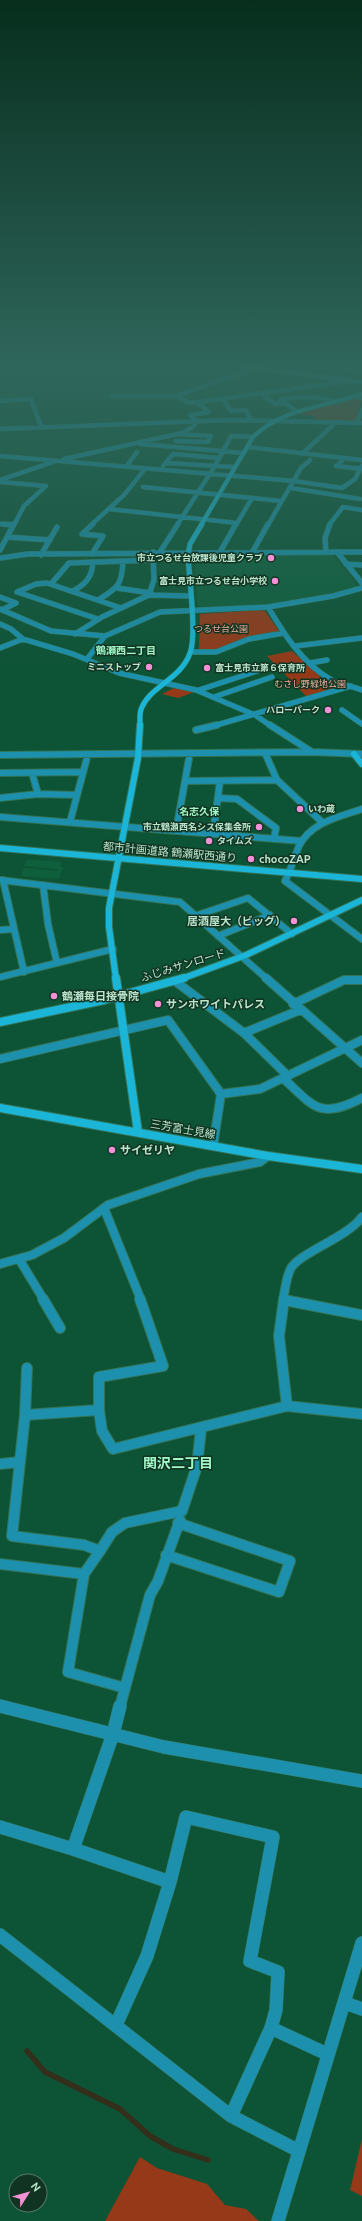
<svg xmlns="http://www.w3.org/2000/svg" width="362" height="2221" font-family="Ubuntu,'Noto Sans JP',sans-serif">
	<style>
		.built { fill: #0f5e3c }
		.green { fill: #953918 }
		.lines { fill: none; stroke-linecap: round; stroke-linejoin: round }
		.stream { stroke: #332f1b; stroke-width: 5.5 }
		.street-far5-casing { stroke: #347356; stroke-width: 5 }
		.street-far4-casing { stroke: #347356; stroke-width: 6 }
		.street-far3-casing { stroke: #347356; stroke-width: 8 }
		.street-far2-casing { stroke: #347356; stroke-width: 10 }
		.street-far1-casing { stroke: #347356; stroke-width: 12 }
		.street-casing { stroke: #347356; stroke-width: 14 }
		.secondary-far3-casing { stroke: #347356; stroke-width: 5 }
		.secondary-far2-casing { stroke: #347356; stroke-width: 6 }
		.secondary-far1-casing { stroke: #347356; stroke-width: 8 }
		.secondary-casing { stroke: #347356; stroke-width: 10 }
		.street-far5 { stroke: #1c90ac; stroke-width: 4 }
		.street-far4 { stroke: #1c90ac; stroke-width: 5 }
		.street-far3 { stroke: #1c90ac; stroke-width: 6 }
		.street-far2 { stroke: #1c90ac; stroke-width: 8 }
		.street-far1 { stroke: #1c90ac; stroke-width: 10 }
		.street { stroke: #1c90ac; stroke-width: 13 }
		.secondary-far3 { stroke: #1ab5d7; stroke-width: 4 }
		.secondary-far2 { stroke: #1ab5d7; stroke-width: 5 }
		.secondary-far1 { stroke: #1ab5d7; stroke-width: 6 }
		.secondary { stroke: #1ab5d7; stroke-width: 8 }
		.poi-dot { fill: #f391d6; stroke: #113422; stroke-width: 1.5 }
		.labels { text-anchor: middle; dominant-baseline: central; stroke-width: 3; stroke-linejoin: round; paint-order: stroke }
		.far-poi-label { font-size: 9px; font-weight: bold; fill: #bce3cc; stroke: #113422; text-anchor: end }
		.far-park-label { font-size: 9px; fill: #edae99; stroke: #113422 }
		.far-neighbourhood-label { font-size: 10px; font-weight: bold; fill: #a3f7c8; stroke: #113422 }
		.street-label { font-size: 11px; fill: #bce3cc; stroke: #113422 }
		.poi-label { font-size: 11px; font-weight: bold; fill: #bce3cc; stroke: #113422; text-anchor: start }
		.near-neighbourhood-label { font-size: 14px; font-weight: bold; fill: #a3f7c8; stroke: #113422 }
	</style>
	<rect width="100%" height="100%" fill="#0d5335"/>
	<path class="built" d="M330,554L333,555L356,583V587L337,593L262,605L202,607L198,606L194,555Z
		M27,859L62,862L60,866L63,867L59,879L21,876L24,868L57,871L58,869L24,866Z"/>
	<path class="green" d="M357,398L362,401L355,421L314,422L315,416L294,414Z
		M261,610L265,611L279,631L250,637L214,650H199L200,614Z
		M292,651L324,680L341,688L307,697L267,656Z
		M174,688L194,692L178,698L162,694Z
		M362,2139V2196L350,2190Z
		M140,2157L157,2168L207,2184L225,2205L246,2209L259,2221H105Z"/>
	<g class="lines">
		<path class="stream" d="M27,2051L45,2072L120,2109L150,2136L173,2149L208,2160"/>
		<g class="street-far5-casing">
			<path id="street-far5" d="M270,366L227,378L176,396L190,403L351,381
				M352,366L348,370L362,372
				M262,394L275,404L284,403
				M112,396H176
				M355,396L362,398
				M223,399L231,411L246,410L251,420
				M0,401L31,399L41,427
				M297,411L280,400C299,396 317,395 335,402
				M196,420L190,415L209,412L197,402
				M357,423L362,410
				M0,429L230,420L362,423
				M176,441L208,442L211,436L181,434
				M140,444L244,453
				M247,447L362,460
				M302,454L335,423
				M0,456L294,481L342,488L355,479L362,466
				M345,458L336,466L362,469
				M64,459L182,433L193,427L197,420
				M166,463L235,467
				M163,466L173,454L219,458
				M126,467L137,452
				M0,480L53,462
				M1,482L46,486L24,506L14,525
				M143,487L282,501
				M291,488L360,499
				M109,509L237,523
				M0,524L13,525
				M91,525L124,495L145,469
				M177,525L215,466L231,436L253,437
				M236,525L252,498
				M268,525L301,468L310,460
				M329,525L343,507L362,510"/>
		</g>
		<g class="street-far4-casing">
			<path id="street-far4" d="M3,524L13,525
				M7,537L50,540
				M0,550L14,524
				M253,551L268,524
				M160,552L178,524
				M220,552L236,524
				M326,552L325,538L330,524
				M337,552L362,583
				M92,554L103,536L82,534L93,524
				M41,555L57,527
				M0,558L28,554L362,552
				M346,564L362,565
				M51,584L69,563L154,560
				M117,588L151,593
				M73,591C86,584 92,577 93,562
				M149,595L191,596
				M0,597L16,603L2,610
				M98,600C118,588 122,585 123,561
				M268,607C284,634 302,663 330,679C340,685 352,686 362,690
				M0,609L51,631L105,636
				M98,619L17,592L36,584L47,583L121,608
				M0,624L11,629L23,639L73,654L119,673L196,690L255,715L271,726
				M75,634L102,617L149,595L154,580L153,552
				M295,646L362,638
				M0,648L23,639
				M191,652H216L249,639L284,633
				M87,659L105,636L160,612L268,607L333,596L362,588
				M310,663L327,660
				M199,690L260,670L249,667
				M214,697L272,677
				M342,710L362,724
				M213,726L351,686"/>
		</g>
		<g class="street-far3-casing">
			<path id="street-far3" d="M270,725L312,752
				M196,730L217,725
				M265,753L277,780
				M0,755L312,752L362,754
				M0,773L82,772
				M32,773L38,794
				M186,781L277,780L323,823
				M0,798L38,794L77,795
				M218,798L237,799L276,828L274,839
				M362,809C339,817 311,822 299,846C294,858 291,870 285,881L362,939
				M0,817L302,841
				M70,822L88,754
				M176,831L190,753
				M213,834L220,781
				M0,880L180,902L267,979
				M3,880L24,972
				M43,885L48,924L57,963
				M195,916L248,898L292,934
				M0,930L14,929
				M218,936L270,915
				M0,977L113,949"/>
		</g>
		<g class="street-far2-casing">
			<path id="street-far2" d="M266,978L362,1063
				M175,981L244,1033L288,1076
				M293,1004L344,980H362
				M244,1033L300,1010
				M0,1059L168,1020L221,1094L213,1146
				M283,1078C314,1107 320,1120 362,1098
				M221,1094L260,1089L362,1040
				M104,1208L141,1300
				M19,1259L44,1300
				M0,1264L32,1255L64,1238L108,1205L199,1174L260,1162L268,1156
				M283,1300C285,1290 286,1279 290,1270C296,1254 347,1238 362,1217
				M284,1300H286"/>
		</g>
		<g class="street-far1-casing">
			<path id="street-far1" d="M43,1299L60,1328
				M284,1299L279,1336L287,1406
				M284,1300L362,1315
				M27,1368L25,1415L12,1536L84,1545L100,1551L112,1532L125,1523L182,1511L197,1466L201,1429
				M99,1410V1377L163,1366L140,1299
				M25,1415L99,1410L102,1431L113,1449L287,1406L362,1414
				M0,1464L19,1462
				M100,1551L84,1574L68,1672L125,1688L120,1707
				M166,1555L279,1592L290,1561L178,1523
				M0,1564L84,1574
				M125,1688L150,1595L158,1581L180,1520
				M0,1706L4,1707"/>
		</g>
		<g class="street-casing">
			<path id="street" d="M0,1706L164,1747L362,1781
				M0,1827L73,1849
				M170,1882L186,1817L273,1837L250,1961L278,1972L276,2010L271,2028
				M0,1935L231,2116L271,2028L327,2054
				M345,2003L362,2009
				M116,2025L147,1956L170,1882L73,1849L113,1734L120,1706
				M231,2116L299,2151
				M278,2221L362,1943"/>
		</g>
		<g class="secondary-far3-casing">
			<path id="secondary-far3" d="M240,366L362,382
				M201,525L253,437C283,408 324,407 362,394"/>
		</g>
		<g class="secondary-far2-casing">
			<path id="secondary-far2" d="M140,726C140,720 139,712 142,707C151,686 181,679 190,653C197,635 189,577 188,555L190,544L202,524"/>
		</g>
		<g class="secondary-far1-casing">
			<path id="secondary-far1" d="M354,754L362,764
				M0,848L362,879
				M116,979L109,927V908L138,758L140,725
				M181,979L246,955L362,900"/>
		</g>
		<g class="secondary-casing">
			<path id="secondary" d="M116,978L138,1132
				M0,1022L104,1000L184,978
				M0,1108L268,1156L362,1169"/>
		</g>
		<use href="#street-far5" class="street-far5"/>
		<use href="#street-far4" class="street-far4"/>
		<use href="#street-far3" class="street-far3"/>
		<use href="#street-far2" class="street-far2"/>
		<use href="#street-far1" class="street-far1"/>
		<use href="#street" class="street"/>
		<use href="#secondary-far3" class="secondary-far3"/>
		<use href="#secondary-far2" class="secondary-far2"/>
		<use href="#secondary-far1" class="secondary-far1"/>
		<use href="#secondary" class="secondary"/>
	</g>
	<linearGradient id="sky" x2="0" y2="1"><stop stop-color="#072e1d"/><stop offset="0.54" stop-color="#2f665c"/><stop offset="1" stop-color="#2f665c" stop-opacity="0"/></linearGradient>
	<rect width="362" height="677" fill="url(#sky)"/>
	<g class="poi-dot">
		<circle cx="271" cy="558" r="4"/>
		<circle cx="275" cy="581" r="4"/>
		<circle cx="149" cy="667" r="4"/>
		<circle cx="207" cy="668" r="4"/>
		<circle cx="328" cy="710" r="4"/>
		<circle cx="300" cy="809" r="4"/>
		<circle cx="259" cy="827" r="4"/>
		<circle cx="209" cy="841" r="4"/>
		<circle cx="251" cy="859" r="4"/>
		<circle cx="294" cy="921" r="4"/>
		<circle cx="54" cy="996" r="4"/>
		<circle cx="158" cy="1004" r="4"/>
		<circle cx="112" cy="1150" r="4"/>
	</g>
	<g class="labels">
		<g class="far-poi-label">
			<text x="263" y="558">市立つるせ台放課後児童クラブ</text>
			<text x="267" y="581">富士見市立つるせ台小学校</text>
			<text x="141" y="667">ミニストップ</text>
			<text x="215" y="668" text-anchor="start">富士見市立第６保育所</text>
			<text x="320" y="710">ハローパーク</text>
			<text x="308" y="809" text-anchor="start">いわ蔵</text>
			<text x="251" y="827">市立鶴瀬西名シス保集会所</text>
			<text x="217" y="841" text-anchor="start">タイムズ</text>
		</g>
		<g class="far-park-label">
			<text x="221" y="629">つるせ台公園</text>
			<text x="310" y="684">むさし野緑地公園</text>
		</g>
		<g class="far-neighbourhood-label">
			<text x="126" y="650">鶴瀬西二丁目</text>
			<text x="199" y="811">名志久保</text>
		</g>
		<g class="street-label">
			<text transform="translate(170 852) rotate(5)">都市計画道路 鶴瀬駅西通り</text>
			<text transform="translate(183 965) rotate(-17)">ふじみサンロード</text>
			<text transform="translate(183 1129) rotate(10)">三芳富士見線</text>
		</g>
		<g class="poi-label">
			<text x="259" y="859">chocoZAP</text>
			<text x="286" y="921" text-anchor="end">居酒屋大（ビッグ）</text>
			<text x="62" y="996">鶴瀬毎日接骨院</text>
			<text x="166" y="1004">サンホワイトパレス</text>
			<text x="120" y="1150">サイゼリヤ</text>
		</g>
		<g class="near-neighbourhood-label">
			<text x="178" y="1463">関沢二丁目</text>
		</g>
	</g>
	<g transform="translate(28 2193) rotate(53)"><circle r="19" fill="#113422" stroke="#557a66"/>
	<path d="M0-3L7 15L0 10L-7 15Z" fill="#f391d6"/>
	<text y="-6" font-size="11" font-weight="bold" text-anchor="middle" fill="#bce3cc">N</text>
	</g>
</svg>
